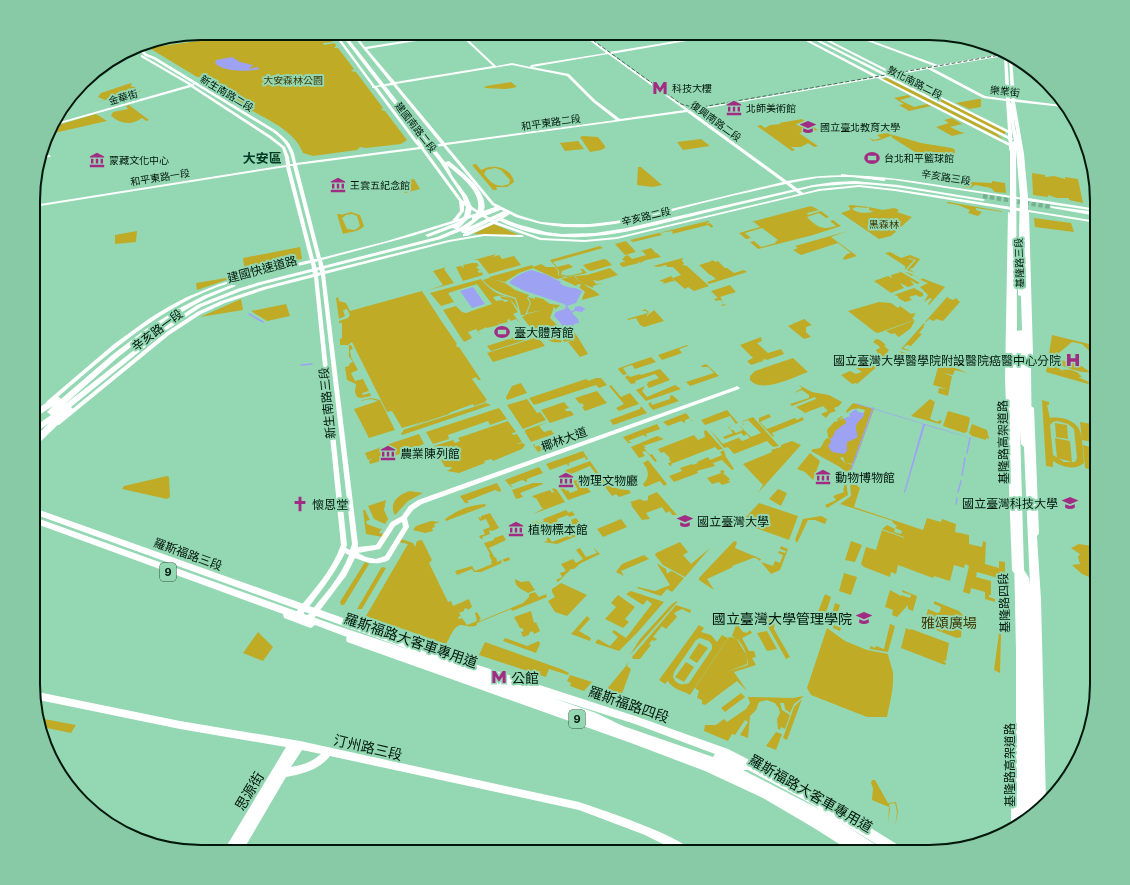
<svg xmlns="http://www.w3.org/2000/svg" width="1130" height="885" font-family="Inter,'Noto Sans TC',sans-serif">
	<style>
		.green { fill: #bfab26; fill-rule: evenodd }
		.water { fill: #9da3f2 }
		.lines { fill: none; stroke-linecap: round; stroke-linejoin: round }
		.stream { stroke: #9da3f2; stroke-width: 1.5 }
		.primary-tunnel { stroke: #76b191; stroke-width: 4.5; stroke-dasharray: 4.5 2.5; stroke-linecap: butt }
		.secondary { fill: #fff; fill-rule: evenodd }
		.primary { fill: #fff; fill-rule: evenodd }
		.highway { fill: #fff; fill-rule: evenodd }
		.rail { stroke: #406b54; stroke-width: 1; stroke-dasharray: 4 2; stroke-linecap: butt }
		.labels { text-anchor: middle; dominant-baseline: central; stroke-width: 4; stroke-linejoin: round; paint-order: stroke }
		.far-park-label { font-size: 10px; fill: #403701; stroke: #94d8b3 }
		.far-street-label { font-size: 10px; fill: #00170b; stroke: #94d8b3 }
		.far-poi-label { font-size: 10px; fill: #00170b; stroke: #94d8b3; text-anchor: start }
		.shield { fill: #94d8b3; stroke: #2c513d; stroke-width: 1 }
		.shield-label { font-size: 11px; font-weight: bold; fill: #00170b }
		.street-label { font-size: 12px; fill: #00170b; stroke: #94d8b3 }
		.poi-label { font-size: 12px; fill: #00170b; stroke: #94d8b3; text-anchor: start }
		.far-district-label { font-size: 13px; font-weight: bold; fill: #013a23; stroke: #94d8b3 }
		.near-poi-label { font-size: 14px; fill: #00170b; stroke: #94d8b3; text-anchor: end }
		.near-park-label { font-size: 14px; fill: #403701; stroke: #94d8b3 }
		.near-street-label { font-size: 14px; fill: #00170b; stroke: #94d8b3 }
		.rim { fill: none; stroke: #00170b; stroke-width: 2 }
	</style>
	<rect width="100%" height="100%" fill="#94d8b3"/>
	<path class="green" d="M254,33H258L260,36L265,35L264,33H327L333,42L323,43L324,45L335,43L336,46L334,48H338L354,69L351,71L356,72L383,108L381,110L385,111L407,140L401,144L366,148L360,147L357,150L313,156L303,153C295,131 268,120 251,110L253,108H248L200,79L202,77H197L151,49L155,47Z
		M896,76L1005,131V135L891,77Z
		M887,78L996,133L1004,140L882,79Z
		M511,82L517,87L506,89L484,88L486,86Z
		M131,83L132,85L130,86L138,88L137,91H142L94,103L105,100L98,97L101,93Z
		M908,95L911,97L900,100L914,107L927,104L931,106L909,111L899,105L904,104L894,98Z
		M978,99H981V107L969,109L956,103Z
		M129,105L149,120L146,121L142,118C131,126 121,124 111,116L113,112L128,109L126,106Z
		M96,114L107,121L54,133L55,126Z
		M952,118L962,124L950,127L961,132L965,133L952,136L936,127L949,123L944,120Z
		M802,119L818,130L799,133L818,146L814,147L808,143L801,147H791L795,150L792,151L757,126L761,125L765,128L770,125L781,124L779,123Z
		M886,133L921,143L952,148L955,150L954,160L945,162L951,160L947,158L940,159V161L942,162C932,160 933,157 926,154L929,158L923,157L891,137L893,135L880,140L873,141L874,142L869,138L874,140L881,138L877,135Z
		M583,136L598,137L605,146V148L601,150L590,152L580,137Z
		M701,139L710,146L683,150L677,142Z
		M578,141L584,149L565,151L560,143Z
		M476,164L481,170C493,163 511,167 514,182L507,187H496L497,190H493L472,165ZM495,168L501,170L510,180L509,184C497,189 491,183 484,174L486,170Z
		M638,167H641L662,185L653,187L637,185Z
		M1032,173L1045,175V177L1054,176L1065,179V177L1078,179L1083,203L1069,200V198H1057L1048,195V197L1033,195Z
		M960,176L971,177V182H973L992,183V181L1005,183L1006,193L995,192L991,188L975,185L971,188L960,186Z
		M414,179L420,189L405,193L396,183Z
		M948,202L1001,211L1003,212L976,208V210L982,212L978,216L968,213L970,210L958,205L946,203Z
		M851,205L868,207V208L856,207L852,209C858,214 867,213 874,212L869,210V207L883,210L894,208L899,210L897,212L912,217L891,236L879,239L841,213L850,210V208L848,206Z
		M811,206L819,210L807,213L808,215L821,211L829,217L826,218L819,213L807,217C818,228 822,230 836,226L830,221L833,220L841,226L813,235L758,249L750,242L754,241L761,247L776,243L775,242L778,240L762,228L745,233L751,238L746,239L739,233L760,227L754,222H751Z
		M351,212L360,215L364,226C359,232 349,232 343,234L337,214H341V215ZM352,214L357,216L360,226L355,230L347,229L342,218L346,215Z
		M1034,218L1071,223L1074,232L1035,227Z
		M708,221H710L706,224L710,223L713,226L712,228L708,225L672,234L673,232L672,231L660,233L662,235L633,242L630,240Z
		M494,224L519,235L473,234Z
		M137,231L136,242L115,244V235Z
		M848,231L831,237L857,256L844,260L843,258L847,254L851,253L838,243L801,255L793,250L798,248L795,246Z
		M626,241L636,252L625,255L615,244Z
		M600,246L603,248L553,262L557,267L569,264L573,267L562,271L561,274C567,278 577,274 583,272L580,269H583L587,273L567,277L559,275V271L550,260Z
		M300,247L302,259L245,273L243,258Z
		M651,248L656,253L654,254L657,253L661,257L646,260L640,263L639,262L640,261L638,262L639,263L623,267L620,265V263L626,261L622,260L625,256L628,255L632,259L646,255L642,251L637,252Z
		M890,252L901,258L910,255L920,259L913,268L909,269L915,273L907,270L916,260L909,258L908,259L914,260L905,270V266L885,253Z
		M496,254L493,257L499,255L502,259L514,256L521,265L489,274L478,260H474Z
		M683,258L682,261L684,263L683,265L687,266L709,286L694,291L688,287L685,289L672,278L675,282L673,281L663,284L664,282L659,281L671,276L673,278L681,275L673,267H667L666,265L658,267L653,266Z
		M604,259L607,260L612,265L591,271L588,270L583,265Z
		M710,259L716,262L718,261L725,268H727L734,273L744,270L747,272L709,284L707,282L716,279L711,275H710L699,265L712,261Z
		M472,263H477L479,266L476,267L481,271L478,270V272L480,273L482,272L483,275L463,281L456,267L461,266L464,268L463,265Z
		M541,264L546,267H555L558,271V275L565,277L557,279L533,268L519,273L505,282L491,279L489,277L532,265L533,267Z
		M446,267L444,269L454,283L429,290L443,285L433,271Z
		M610,268L618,275L598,281L593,280L596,284L603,283L593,286V288L581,283L575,276L587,275Z
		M901,272L920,283L917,284L910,280L914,285L908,287L900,283L904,288L891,293L874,281L888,276L892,278L891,275Z
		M905,272H906L945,287L929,305L928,304L932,299L930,298L924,302L928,295L920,287L928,283L913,277L921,280L922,278L913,275L912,276Z
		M238,276L197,290L196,283Z
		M574,276C581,285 592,288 600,295L582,300L583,296L585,292L579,287L581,286L580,284H578L576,286L561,279Z
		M489,278L505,283L515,290L529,295L527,298L530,303L525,315H521L516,298C504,294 492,291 483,280Z
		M481,279C486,285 494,293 502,295C507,297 511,297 515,299L518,309C510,299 508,293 493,297L496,301L502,300L505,302L508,301V300L502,299L500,296L509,298L518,312L513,314L521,324L516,319L511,321L509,319L507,320L508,322L500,324L498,323L499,325L487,328L485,327V328L478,331L482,337L476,329L468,332L472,338L464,342L443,310L456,306L462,312L466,313L492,304L477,284L448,293L454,302L441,306L430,293Z
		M730,285L736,292L720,297L722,299L721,300L726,305L722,306L721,305L725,304L720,300L716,301L714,299L718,298L711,291Z
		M914,288L923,293V296L920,297L916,295L909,297L912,300L905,302L898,298V296L894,295Z
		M422,291L440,319L407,329L440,319L457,344L456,345L457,347H459L481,380H478L476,377L472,379L487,400L485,401L486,402L474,406L473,404L449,413V414L409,427L425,421L402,428L392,411L396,410L387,412L352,342L348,345H340V339L342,338V323H339V321L348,318L350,315L347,309L343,310L345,316L339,319L336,298L338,297L339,301L346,303L350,311Z
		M948,296V298L953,300L956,298L960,302L943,321L936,319L934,321L929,319L926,322H925Z
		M528,297L535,299V297L543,299L550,304L560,305L556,309L553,307V310L549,309L553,310L550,318L558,326L557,329L541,334H536L522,317L527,314L543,310L527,313L531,303Z
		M241,299L243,310L200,317Z
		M879,302L891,303L898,308L900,306L911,314L914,313L916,314L913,315L915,316L912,318L914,320L878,333L875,332L848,311Z
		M286,304L290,316L267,321L251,311Z
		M645,309L649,312L647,315L648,317V315L654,310L664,321L644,327L640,325L636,318L628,320L627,319L648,313L646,311H642Z
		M804,319L812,325L806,327V332L811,337L804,339L788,326Z
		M915,320L911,328L899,337L895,334L896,333L891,334L886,331Z
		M924,323L925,324L923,326L924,327L919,333L922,334L911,346L907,345L903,348L911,351H910L901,349Z
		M574,328V332L579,339L564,342L557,330Z
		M556,331L562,342C553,343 548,342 543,335Z
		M528,333L532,338L491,351L487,346L509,339L512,340L511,338L518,336L520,338V336Z
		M1052,335L1089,344L1091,346L1097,348V358L1082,344L1072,342L1054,357L1052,367H1058L1064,373L1076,376L1064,373L1062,370C1069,368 1078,371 1082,377H1078L1089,382L1088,385V384L1046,372Z
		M538,337L545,346L493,362L487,353Z
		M761,337L762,341L757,343L768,353L781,349L784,354L767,360L765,359L763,360V361L751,365L747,361L753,358L740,345Z
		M579,339L588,354L580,357L568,342Z
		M876,339L880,340L886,345L884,346L889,350L879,365L857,384L856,383L852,384L841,375L850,371L856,374L862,372L856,368L866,365L873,358L871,356L878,354L876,350L880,348L879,346L873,342Z
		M349,345H351L353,349L350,350L351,357L358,370L351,373L355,381L363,379L369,391L362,393L363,395L370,393L371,396L361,398L357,397L355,392L356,384L347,380L345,367L349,366L350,363L353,362L352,360L350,359H352L349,357Z
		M687,345L697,354L688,346L679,349L682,353L662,360L658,355Z
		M899,351L958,369L967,373L955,370L953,375L943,373L952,376L948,396L938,393L939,388L947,389L933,385L939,364L904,355Z
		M651,357L656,362L635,369L632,365L623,368L627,374L623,375L618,369L619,368Z
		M793,358L808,372C794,377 762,394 750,380V376L755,371Z
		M1057,359L1080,365L1090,372C1084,374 1063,367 1057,363Z
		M706,364L719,376L690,386L686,382L714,373L708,367H702L701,366Z
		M660,369L670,380L649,388L647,385L648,382L659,378L655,374L635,381L636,383L631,384L625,377L628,375L630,377L640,374L641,375Z
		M596,378H601L607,385L599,388L596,385L534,405L529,398L583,380L587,379L588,381Z
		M521,383L527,393L507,400L506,397L512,386Z
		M611,385L621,397L630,393L639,404L619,411L616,408L624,404L609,386Z
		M675,385L681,389L646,401L636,390L645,386L642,391L647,397Z
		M799,385L812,392L829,395L842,402L839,406L834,408L836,411L830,413L826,418L821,414L828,411L823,406L805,413L796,407L816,399L815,397L792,406L790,404L809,398V395L802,390L794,393L802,388Z
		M597,391L607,403L585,411L582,407L584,406L582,403L580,404L575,398Z
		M672,395L679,401L653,410L648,404L651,402L652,405L670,399V396Z
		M371,398L380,400L395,430L369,438L354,409L378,401L371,399L358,401Z
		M527,399L537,413L540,412L546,420L523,429L507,405Z
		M930,399L935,402L930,419L938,422L939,420L942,421L940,424L911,416Z
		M1042,400L1049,402V405H1047L1050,418C1060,416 1076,420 1080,431C1083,440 1083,453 1084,463C1075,471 1062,467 1053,461V467L1046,466ZM1057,421L1068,424L1074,429L1077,458L1075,462H1064L1053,455L1050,425L1053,422Z
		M564,402L569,408L565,409L566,411H571L574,415L550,423L541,410Z
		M486,403L491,405L402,435L401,433L403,432V430Z
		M853,403L874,409L854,464L845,463L843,457L840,458L845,463L853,465L850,474L851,476L840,467L811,451L813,449C825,449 820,444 827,438L830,439L828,437L827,430L834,422L838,421L837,419L842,416L843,417L838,420L864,413L865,410C859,408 852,407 847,413L846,411Z
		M641,406L647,413L613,425L610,420L640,409Z
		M499,408L507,419L490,425L488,421L448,435L449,439L433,444L426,432Z
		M727,410L738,423L729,427L731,430H733L736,433L743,430L740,426H741V427L751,437L761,433L748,420L742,422L744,425H743L742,422L743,421L753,417L779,446L773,447L767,441L734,454L728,447L724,448L709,429L723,444L738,438V437L742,441L750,438L747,434L744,436L741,433L725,439L723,437L733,433L728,427L736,424L730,416L705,425L701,420Z
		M948,411L969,417L970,419L967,432L964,433L943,426Z
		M686,413L692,421H691L690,418L685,420V423L681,421L668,426L663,422Z
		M769,414L771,417L760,422L767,429L795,418L797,420L802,417L804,420L772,433L774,436L773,437L759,422V418Z
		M508,421L516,432L512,433L513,435L517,434L522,442L516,444L523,443L525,445L522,449L493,461L491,459L484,461L485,463L459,473L447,471L452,468L451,467H445L441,460L445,458L444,457L440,458L434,446L453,440L455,443L460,441L458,438Z
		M548,422L539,426L544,432L551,430L554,434L531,442L525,432V430Z
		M1080,422L1097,425V443L1082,440Z
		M1055,423L1067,425L1068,439L1056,437Z
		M657,424L660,429L646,434L647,437L643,435L628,441L632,443H628L623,437Z
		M972,424L987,430L989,439L986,438V440L972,436L969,433Z
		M706,430L723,449L718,450L715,447L671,464L672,466H670L668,463L671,462L669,459L670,458L664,452L661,453L658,449L694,435L698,440L705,437L704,431Z
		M569,432L574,439L538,452L533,445L535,444V447L568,435Z
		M419,434L424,444C405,451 390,459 370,464L369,461L373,458L368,460L365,453L382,447L384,450L388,449L386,445Z
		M657,436L664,439L643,446L646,447L644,448L650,455L652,454L657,461L655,462L646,451L642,452L645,456L639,458L631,447Z
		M1055,438L1070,441L1072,462L1057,458Z
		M792,441L801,445L758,493L763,485L743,464L772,452L771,450L781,447V445Z
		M1083,445L1097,449V471L1085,468Z
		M724,450L726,457L734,469L732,470L722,460L713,463L715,466C709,468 702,469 697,471L698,473L674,482L669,476L682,471L680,468L692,464L693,465L698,463L697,462L708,457L710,460L722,455L720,452Z
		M583,451L588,459L586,460L585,457L569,463V466L566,464L550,470L546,464Z
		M810,453L820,461L813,480L805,472L797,469Z
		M648,460L667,484L664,486L660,481L645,487L643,484C650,477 649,470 643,463Z
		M590,461L599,474H596L590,466L564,477L562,475L566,470Z
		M539,467L543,473L527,479V482L522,480L510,485L513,487H511L505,480Z
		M723,470L725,472L723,473L730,479L728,481L731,482L722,485L719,482L712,484L707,478L721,473L720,471Z
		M167,476L169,477L170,497L167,499L122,489L124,486Z
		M582,478L589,490L591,492L568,500L560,488H562L561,486L564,485L565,486L563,487L566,491L568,490L570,493L578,490L573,481Z
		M603,478C609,487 618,490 629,490L631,493L619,497L616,494L612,496L599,479Z
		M846,481L848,495L827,508L825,505L836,500L833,496L844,492L843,490Z
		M850,482L854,483L860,488L854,507L923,530L927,518L941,522L942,519L956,524L955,532L969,535V544L982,547L983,541L986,542L985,564L999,568V561L1005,562V580L977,572L976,577L991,581V595H989V597L995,599V602L985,599V592L971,588L970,594L963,592L969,566L965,564L964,568L954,565L950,581L934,576L933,578L898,565L896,574L891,572L890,577L864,567L861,564L866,547L876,550L882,530L904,538V537L882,529L887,525L895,529L894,532L901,534L902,531L895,528L897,526L892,522L893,521L840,504L851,496Z
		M497,483L501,490L500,492L495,490L467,501L469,503H465L460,496Z
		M533,483H542L543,484L520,493L523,497L516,499L512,490Z
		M554,488L557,490L565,502L533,514L544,508H542L536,498H534L532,496L550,490L552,493L554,492L552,489Z
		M778,489L787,493L781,506L769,499Z
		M410,491L423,493L408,501L395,515C388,503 399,494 410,491Z
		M657,492L677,515H672L670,511L666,513L662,507L646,513L650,519L642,520L631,505L632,504L630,502L640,499L644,501L648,500V496Z
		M386,500L384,510L388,519L385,524L374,519L368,506Z
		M759,503L798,516L789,540L750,526L745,523V518Z
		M485,504L486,506L446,521L445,519C460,509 467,506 485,504Z
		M363,510H365L370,520L366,521L367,524L380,529L382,528L379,533L384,534L383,537L366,534Z
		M566,510L569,513L572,511L575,515L569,517L568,515L557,519L558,526L561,527L572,522L571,520L576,518L580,523L560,531L556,526L543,531L545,535L537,528L534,527L531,523L537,521L539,523L544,521L543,519Z
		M490,513L499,528L492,531L489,530L490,534L482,537L483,539H481L479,536L485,534L483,530L490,527L486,519L480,521L478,517L481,518V516Z
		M821,516L827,519L825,524L815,520H808L797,543L795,540L803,519Z
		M621,519L627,527L603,537L597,529Z
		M431,521L440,522L434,524L435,527L432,528L433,531L425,533L413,530L416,526Z
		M586,529L587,530L584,533L557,544L543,542L547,541V538H549L552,542Z
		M503,535L506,540L489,548L495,558L496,557L497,562L509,557L510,560L504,562L503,560L501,561L502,563L481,572H474L472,569L457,575L455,571L472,566L475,571L492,564L491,562L492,561L489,555L490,554L484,543L494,540V538Z
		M401,539L413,543L415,547L417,541L422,540L432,560L429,563L448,602L451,601L453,606L469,599L472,607L468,610L466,608L464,609V611L459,613L461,616L458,617L459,619L462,618L467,625L477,621L475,613L477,612L481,619L479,620L480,621L523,603L529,597V594L535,592L539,597L546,594L547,597L512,611L511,609L477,623V625C471,628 469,626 462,625C454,624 450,638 446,644L366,616L408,544L399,542Z
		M734,541L737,542L735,548L761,559L760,561L756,558H753L732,566L733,567L707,579L714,590L699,580V578Z
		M851,541L862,545L855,562L845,560Z
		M680,542L688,552L683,555L691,564L710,548L685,577L663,565L655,555L656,553Z
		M1079,544L1092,546L1096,580L1082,574L1072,565L1080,564L1078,557L1080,554L1071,548Z
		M781,546L788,549L780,570L771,574L761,562L773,566L775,561L780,563L783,555L778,553L779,551L785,553L786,551L780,549Z
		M593,547L600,554L581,563L574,569H571L558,582L556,580L562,577L560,573L566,571L561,564L573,559L576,563L583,559L576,550L580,548L586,557L597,553Z
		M644,555L649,559L621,571L624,576L616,572L622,564Z
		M365,562L369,564L344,605H341L340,602Z
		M657,564H658L666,569L667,574L669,572L672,571L684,578L672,592L667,589L661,596L637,588L638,587L655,591L670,585Z
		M383,567L386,568L362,609H357L381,568Z
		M844,573L857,577L851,595L839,591Z
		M515,579L521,582L529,581L535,590L528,593C522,589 515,588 515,579Z
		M561,583L587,595L567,616L555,612L548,601L555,597L552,592V589Z
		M890,590L901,596V595L910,598L911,595L902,592V590L917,596L913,611L908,609V605L897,617L892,615L893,610L885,607Z
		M631,591L664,602L637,633L619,651L595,643L598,639L610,646L618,637L612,632L614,630L626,638L652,604L647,600L643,605L626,594Z
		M825,594L831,597L823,622L818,620L816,617Z
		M618,595L635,607L625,619L629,622L623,628L605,619L616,607L611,603Z
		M677,601H678L630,655L640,639L672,604Z
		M934,601L959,611L963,615L961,637L957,638L923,625L924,618L920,616L926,617L928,609L937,613L940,612L941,607L934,604Z
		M835,603L840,605L834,625L841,628L840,631L833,628L834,625L829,623Z
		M676,605L691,610L690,613L682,609L674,613L677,617L666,629L662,626L653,637L657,639L654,641L652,640L649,644L651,645L640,659H633L632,657Z
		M531,611L534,623L536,622L540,631L534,634L533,631L529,633V635L523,637L521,632L524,631L522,628H520L514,617Z
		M747,611L752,612L751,623L749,620L744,619L739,622V627L743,632L747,633L750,630L752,633L742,638L749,651H754L756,657L752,658L756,665L734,672L747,691L737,681L705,705L702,704V700L697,698L699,691L695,688L729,637L736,638L747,656V664L726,672L748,665C748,655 742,640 732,636L739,617V613Z
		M587,616L590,619L579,631L591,638L590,641L571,634Z
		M768,617L775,620L774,629L790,657L786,659L766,623H768Z
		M890,624L895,626L888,652L870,649V646L875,648L876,646L884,649Z
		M699,625L704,628L701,632L711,635L717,642L722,635L728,638L690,695C682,690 673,690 668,681L665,684L659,680ZM700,638L709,641L712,645V649L689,683C682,686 676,684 673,677L674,672L696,640Z
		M827,628L845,641L867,650L888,654C889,660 892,667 893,673C894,688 890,702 887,717H867L811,695L807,688Z
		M906,628L910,630L911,629L949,643L946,661L943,660L946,663L945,665L901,648Z
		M767,631L777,649L767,651L757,633Z
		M258,632L273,647L263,661L243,653Z
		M999,633L1001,634L1000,673L994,670Z
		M505,638L527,646L539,641L540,644L536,653L503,641Z
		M485,642L561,669L569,673L568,675L549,669L546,677L479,655Z
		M699,643L708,648L697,663L689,658Z
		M630,661L627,666L631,669L619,702L626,704V706L606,699L602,695Z
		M686,662L694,667L684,682L675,677Z
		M570,675L592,682L584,691L570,686L571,683L567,681Z
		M741,693L745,697L725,712L721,708Z
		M804,696L794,704L790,713L785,709L784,703H780L782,710L790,715L785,729L781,727L780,730L778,729L777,719L780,713L779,709L775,703L767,700L759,702L756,710L750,716L748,738L740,735L748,722L745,720L735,735L732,734L728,741L704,731L705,725H716L724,719L727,722L746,709L750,703L748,697L793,698Z
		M802,699L787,740L783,738L794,707Z
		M44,719L76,725L71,733L42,727L41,723Z
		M776,732L782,734L776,750L766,746Z
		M872,780H875L888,803L896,802L898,812L895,827L897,812L895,803L889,804L890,809L888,823L889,807L872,800L873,788L871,783Z"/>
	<path class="water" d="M232,57L240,62L253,65L249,69L257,67L260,69C250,71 224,73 215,63L216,60Z
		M531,270L545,274L561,282L560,283C565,289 575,286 582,291L576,303L567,306L571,311L574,310L575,307L580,306L586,309L583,310V312L575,311L572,313L578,319L579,323L574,324L573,326H565L560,324L561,323L554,316L556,312L565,309L566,306L564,304L525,291L509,283C513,277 524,272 531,270Z
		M473,287L485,304L472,308L460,291Z
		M853,403L859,404L984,442L925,425L905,493L904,492L923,424Z
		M856,409L858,412L864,413V416C862,419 858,421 857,424C854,429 859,433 857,438L847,442V451L844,454L832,452L828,446L831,442L830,439L832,438L836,430L846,423V421L843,419L850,416L849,414Z"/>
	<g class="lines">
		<path class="stream" d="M249,314L263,322
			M301,365L312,364
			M967,453L970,438
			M851,470L873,408
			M962,475L965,458
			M958,492L961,481
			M956,504L957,498"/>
		<path class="primary-tunnel" d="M983,196L1052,207"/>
		<path class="secondary" d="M235,33H242L141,48L147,54L155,57L275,130C288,140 294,147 296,163L419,147L416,144L374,88H372V86L333,33H336L375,86L391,83L351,33H354L365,47L455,33H462V34L496,66L512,63L530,67L531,65L606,53L580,33H583L609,52L694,38L686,33H689L697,38L725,33H733L611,54L689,110L874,77L791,33H795L878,76L883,75L801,33H805L887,74H891L811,33H815L894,73L934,66L846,33H851L938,65L1003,54L1004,52L1008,55H1007L1010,99H1011L1009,55L1012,57L1015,99L1061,105L1063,107L1015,102L1024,154L1028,198L1097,209V211L1028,201V210L1097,221V223L1029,212L1033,355L1030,357L1027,355L1024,212L895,191L859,187L819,191L617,239L585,242L540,240L494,224L467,236H463V234L491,222L480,215L412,236L322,260L325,271L449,240L484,234L522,235L524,236L522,237L484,236L449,242L325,274L358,544V547L376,545L391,522L402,516L409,506L418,500L735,387L737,386L740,388L739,389L422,504L413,510L407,518L409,527L389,560C377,566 367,563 355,558L346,576L339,585L312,621L305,623L302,622L301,620L302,618L307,616C322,597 340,579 349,555L345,553C333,577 316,597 301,617L298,618L295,617L294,615L295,613C312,592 332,571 341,545L314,277L267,289L225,303L201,314L169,335L59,425H55L54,424L165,333L197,312L221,301L263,287L313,274L311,263C275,271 239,278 205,292C146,318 99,362 51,403H47L46,402L114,344L150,318L168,307L187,297L219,284L253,274L310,260L286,167L34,207V205L286,165L285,157L282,148L269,138L191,87L52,126L53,124L189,85L141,57V55H142L192,84H194V86L271,136L285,147L289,157L290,164H293C290,148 285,141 273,132L153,59L145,56L138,49L136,48L139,46ZM459,34L493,66L395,82L367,49ZM608,54L685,110L620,119L595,100L569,74L532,67ZM1004,56L1006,99L985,96L932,68ZM512,65L567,76L593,102L616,120L445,143L396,84ZM928,69L983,98L1006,101L1008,130L897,75ZM894,75L1008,133V136L890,76ZM886,77L1008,139L1009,143L881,78ZM877,78L1009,146V150L1011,151L1013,150L1012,140L1014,139L1012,138V134L1013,133L1012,132L1010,101H1011L1020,154L1024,198C1000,194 975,191 951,187C896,178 843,169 787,181L691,111ZM393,85L441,144L423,146L418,142L377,87ZM687,112L783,182L642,216L616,221L590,224H565L541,222L518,215L494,203L446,145ZM443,146L492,205L495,207L480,212L462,200L424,148ZM421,149L459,201L460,211L452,221L387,241L321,258L297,165ZM290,166H293L317,259H314ZM837,177H856L894,180L1024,200V209L895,189L859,185L819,189L803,193L790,183L817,178ZM786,184L799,194L617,237L585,240L541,238L497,222L510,214C516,218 523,219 530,221C586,238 648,217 703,203C731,196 758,190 786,184ZM464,205L465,206L477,213L458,219L464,211ZM498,208L507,213L494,220L483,214ZM318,261L320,272L318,273L315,262ZM321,275L352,544L350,550L346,548L347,545L318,276ZM402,522L403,527L385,556L376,559L366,557L358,553L380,549L395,526Z
			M935,33L947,35L996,48L992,49Z
			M49,155L51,156L50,157L42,158V156Z
			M1008,212L1012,213L1011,379L1018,570L1017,572L1015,573L1013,572L1012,570L1005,379Z
			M1018,258H1022V295L1020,296L1018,295Z
			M1031,406L1034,408L1039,533L1038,535L1036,536L1034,535L1033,533L1028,408Z
			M33,691L180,721L300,741L579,802C597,808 687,838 692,852H679L645,835L579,810L330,756C319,770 302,774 286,777L242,852H233V850L232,852H223L286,747L180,729L34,699ZM302,750L321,754C312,762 303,765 291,767Z
			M1016,745L1019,746L1020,749L1019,821L1012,826L1011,823L1012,749L1013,746Z"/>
		<path class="primary" d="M841,174L884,179L886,180L884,181L843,176H841Z
			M855,181L898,185L983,199L985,200L983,201C941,195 899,185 856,184C841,184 827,186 813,187C776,196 738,205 701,214C643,228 582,248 522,230C514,227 504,224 497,219L502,218L517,224L546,232L562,234L595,233L627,228L813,185L834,182Z
			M1050,206L1097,212V216L1052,208L1050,207Z
			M34,508L444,654L635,716L728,749L816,794L903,848L904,852H889L808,802L748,770H743L823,811L881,848L882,852H852L814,828L763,798L705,771L631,743L347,642L346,639L347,637L315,625L311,628L308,627L284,618L283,614L34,523V517L335,625L416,652L34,514ZM553,698L635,724L715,754L713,757L623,726L596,713Z"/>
		<path class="highway" d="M340,33H344L445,162L449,161C462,172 492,194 483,213L500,207L503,209L480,218L469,227L504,211H508V213L466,233H462L461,231L441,239L264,284L241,291L201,307L165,331L71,407L73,409L72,411L37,445L34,446V438L49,423L34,434V427L51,415L47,412L53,406L34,418V411L55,397L58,396L61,399L112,355L146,329L178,309L203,296L231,285H235L236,286L207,298L187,309L150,332L117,358L64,405L161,329L197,305L237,289L260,282L437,237L456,229L452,228L428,237L425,235L458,222L464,216L466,207L462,196L440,162L421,138L423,145L418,146L416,134L413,131L414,130ZM447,165C461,177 486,194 476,215L472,217V220L458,229L470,217L472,207L467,196L453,177Z
			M1008,99L1013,105L1015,128L1022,153L1026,196L1025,231L1031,368L1032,458L1041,600L1046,802L1017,822L1016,819V650L1010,370V142L1014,141C1011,129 1011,109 1006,100ZM1016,150L1020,196L1019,231L1022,330L1017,331ZM1020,430L1021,444L1024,447L1030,585L1029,578L1024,570Z"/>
		<path class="rail" d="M583,33L681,104L696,108L1006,54"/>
	</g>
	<defs>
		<g id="metro-bare" transform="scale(1.2)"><path d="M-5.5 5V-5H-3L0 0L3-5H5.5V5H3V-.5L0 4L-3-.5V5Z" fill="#a22c84" stroke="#94d8b3" stroke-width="2.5" paint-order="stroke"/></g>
		<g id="museum-bare" transform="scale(1.2)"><path d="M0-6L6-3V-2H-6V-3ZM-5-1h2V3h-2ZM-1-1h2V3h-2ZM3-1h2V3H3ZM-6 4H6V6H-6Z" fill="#a22c84" stroke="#94d8b3" stroke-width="2.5" paint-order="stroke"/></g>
		<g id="university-bare" transform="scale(1.2)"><path d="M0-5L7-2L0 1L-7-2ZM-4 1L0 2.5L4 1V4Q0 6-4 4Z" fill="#a22c84" stroke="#94d8b3" stroke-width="2.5" paint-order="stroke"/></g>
		<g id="stadium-bare" transform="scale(1.2)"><path d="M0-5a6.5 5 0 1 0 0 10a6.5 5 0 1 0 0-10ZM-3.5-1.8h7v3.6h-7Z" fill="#a22c84" stroke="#94d8b3" stroke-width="2.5" paint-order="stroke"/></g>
		<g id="hospital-bare" transform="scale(1.2)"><path d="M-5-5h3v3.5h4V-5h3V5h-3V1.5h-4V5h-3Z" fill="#a22c84" stroke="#94d8b3" stroke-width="2.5" paint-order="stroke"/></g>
		<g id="church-bare" transform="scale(1.2)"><path d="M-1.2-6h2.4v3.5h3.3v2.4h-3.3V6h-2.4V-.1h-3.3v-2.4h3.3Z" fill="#a22c84" stroke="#94d8b3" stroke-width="2.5" paint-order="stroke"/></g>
	</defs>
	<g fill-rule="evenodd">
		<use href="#metro-bare" x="660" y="88"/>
		<use href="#museum-bare" x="734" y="108"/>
		<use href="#university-bare" x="808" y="127"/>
		<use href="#stadium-bare" x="872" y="158"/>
		<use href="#museum-bare" x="97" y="160"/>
		<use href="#museum-bare" x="338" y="185"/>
		<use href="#stadium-bare" x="502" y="332"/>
		<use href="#hospital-bare" x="1073" y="360"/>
		<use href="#museum-bare" x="388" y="453"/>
		<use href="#museum-bare" x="823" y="477"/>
		<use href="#museum-bare" x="566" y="480"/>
		<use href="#university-bare" x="1070" y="503"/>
		<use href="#church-bare" x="300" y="504"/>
		<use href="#university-bare" x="685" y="521"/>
		<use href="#museum-bare" x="516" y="529"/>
		<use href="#university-bare" x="864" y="618"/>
		<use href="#metro-bare" x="499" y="677"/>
	</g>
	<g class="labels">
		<g class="far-park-label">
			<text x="293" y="80">大安森林公園</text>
			<text x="884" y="224">黑森林</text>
		</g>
		<g class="far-street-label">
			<text transform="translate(915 82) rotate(27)">敦化南路二段</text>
			<text transform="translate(1005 91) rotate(7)">樂業街</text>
			<text transform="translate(227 93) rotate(31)">新生南路二段</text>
			<text transform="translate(123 97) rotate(-16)">金華街</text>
			<text transform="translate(716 121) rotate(36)">復興南路二段</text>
			<text transform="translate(551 122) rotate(-8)">和平東路二段</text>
			<text transform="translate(416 127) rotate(52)">建國南路二段</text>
			<text transform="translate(160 177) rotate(-9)">和平東路一段</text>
			<text transform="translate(946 177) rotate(9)">辛亥路三段</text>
			<text transform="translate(646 216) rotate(-13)">辛亥路二段</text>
			<text transform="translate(1019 263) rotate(-92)">基隆路三段</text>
		</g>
		<g class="far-poi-label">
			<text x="672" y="88">科技大樓</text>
			<text x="746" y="108">北師美術館</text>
			<text x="820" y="127">國立臺北教育大學</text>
			<text x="884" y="158">台北和平籃球館</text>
			<text x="109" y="160">蒙藏文化中心</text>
			<text x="350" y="185">王雲五紀念館</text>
		</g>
		<g class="shield">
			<rect x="160" y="563" width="16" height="18" rx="3"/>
			<rect x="569" y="710" width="16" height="18" rx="3"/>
		</g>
		<g class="shield-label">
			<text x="168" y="572">9</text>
			<text x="577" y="719">9</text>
		</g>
		<g class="street-label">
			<text transform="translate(262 269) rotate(-15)">建國快速道路</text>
			<text transform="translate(157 330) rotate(-37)">辛亥路一段</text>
			<text transform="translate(327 403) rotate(-96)">新生南路三段</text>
			<text transform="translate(564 439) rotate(-20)">椰林大道</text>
			<text transform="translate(1003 442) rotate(-91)">基隆路高架道路</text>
			<text transform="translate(188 554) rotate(20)">羅斯福路三段</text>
			<text transform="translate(1004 603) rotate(-92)">基隆路四段</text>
			<text transform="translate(1009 765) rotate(-90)">基隆路高架道路</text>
		</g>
		<g class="poi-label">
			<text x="514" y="332">臺大體育館</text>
			<text x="1061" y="360" text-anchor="end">國立臺灣大學醫學院附設醫院癌醫中心分院</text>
			<text x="400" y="453">農業陳列館</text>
			<text x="835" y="477">動物博物館</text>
			<text x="578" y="480">物理文物廳</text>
			<text x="1058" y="503" text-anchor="end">國立臺灣科技大學</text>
			<text x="312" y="504">懷恩堂</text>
			<text x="697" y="521">國立臺灣大學</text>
			<text x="528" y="529">植物標本館</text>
		</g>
		<g class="far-district-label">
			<text x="262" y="158">大安區</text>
		</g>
		<g class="near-poi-label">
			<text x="852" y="618">國立臺灣大學管理學院</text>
			<text x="511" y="677" text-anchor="start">公館</text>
		</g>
		<g class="near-park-label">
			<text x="949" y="622">雅頌廣場</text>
		</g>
		<g class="near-street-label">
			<text transform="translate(411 640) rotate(19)">羅斯福路大客車專用道</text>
			<text transform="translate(629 704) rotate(19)">羅斯福路四段</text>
			<text transform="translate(368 747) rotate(13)">汀州路三段</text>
			<text transform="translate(249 791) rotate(-59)">思源街</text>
			<text transform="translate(811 793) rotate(30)">羅斯福路大客車專用道</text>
		</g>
	</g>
	<path d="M0 0H1130V885H0ZM201 40H929A161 161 0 0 1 1090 201V684A161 161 0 0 1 929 845H201A161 161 0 0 1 40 684V201A161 161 0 0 1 201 40Z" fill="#88c9a6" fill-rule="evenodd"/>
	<path class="rim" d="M201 40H929A161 161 0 0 1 1090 201V684A161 161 0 0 1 929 845H201A161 161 0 0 1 40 684V201A161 161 0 0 1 201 40Z"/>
</svg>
